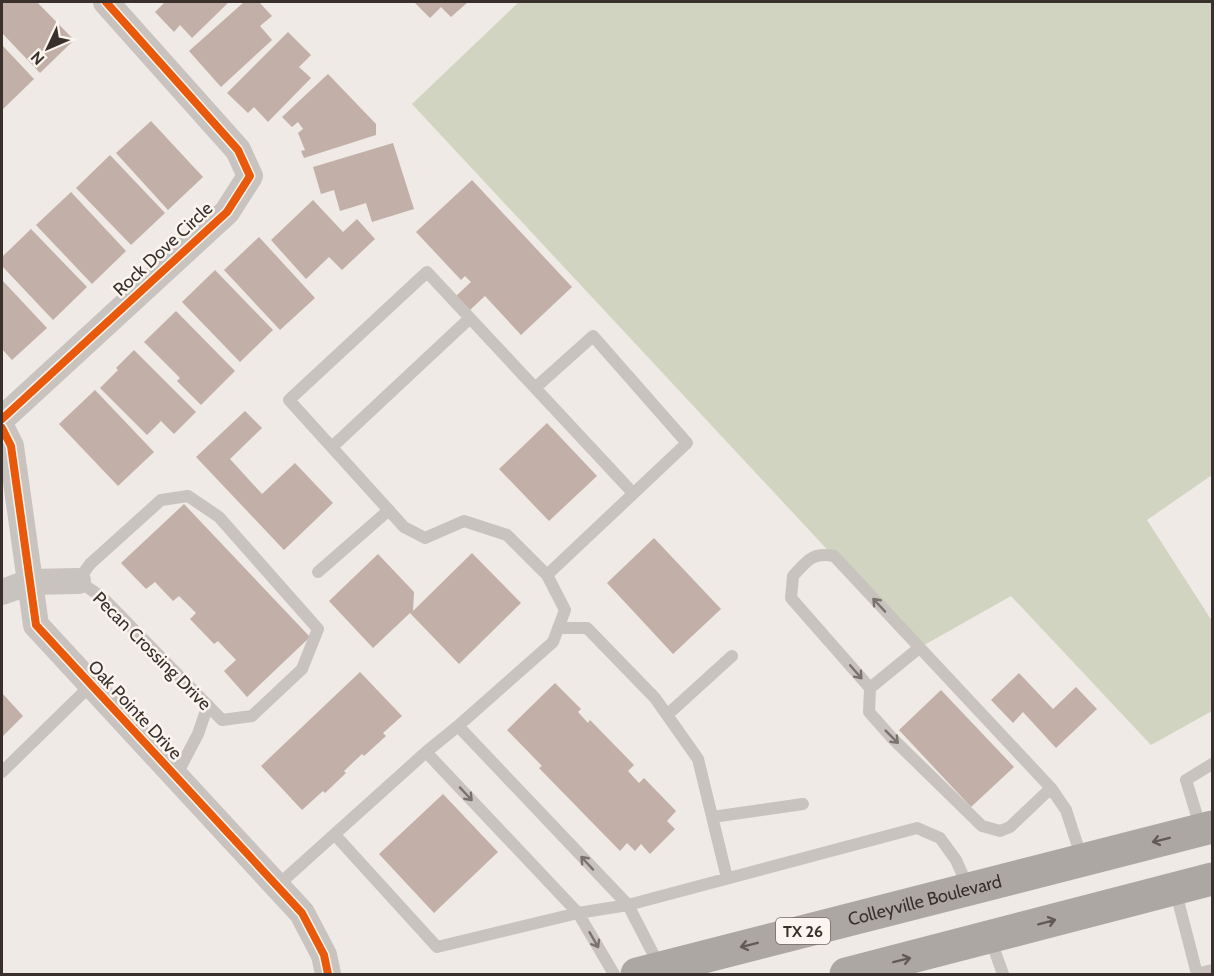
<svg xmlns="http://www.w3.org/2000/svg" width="1214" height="976" font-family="Cabin,sans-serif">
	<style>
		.green { fill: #d0d4c0 }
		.building { fill: #c2afa7 }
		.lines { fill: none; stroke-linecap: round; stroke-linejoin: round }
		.service { stroke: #c8c3be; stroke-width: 12 }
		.minor { stroke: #c8c3be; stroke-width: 26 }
		.primary { stroke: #ada7a3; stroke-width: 33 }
		.cycleway-casing { stroke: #faf5ee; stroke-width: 11 }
		.cycleway { stroke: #e8590c; stroke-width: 8 }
		.oneway { stroke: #7a726d }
		.oneway2 { stroke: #625a55 }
		.labels { text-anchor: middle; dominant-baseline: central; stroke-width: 5; stroke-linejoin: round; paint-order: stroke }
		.shield { fill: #faf5ee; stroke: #746b66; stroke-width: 1.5 }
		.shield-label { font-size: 16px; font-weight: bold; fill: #3a302b }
		.street-label { font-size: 18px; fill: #3a302b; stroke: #faf5ee }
	</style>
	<rect width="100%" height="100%" fill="#efeae5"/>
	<path class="green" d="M519,2H1212V475L1147,520L1212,621V711L1151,745L1011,596L919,648L412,104Z"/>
	<path class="building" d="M2,2H37L74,40L40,73L2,33Z
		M165,2H229L192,38L180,25L174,32L155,12Z
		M244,2H259L272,16L260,26L272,40L221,87L189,51Z
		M414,2H468L451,17L441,7L430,18Z
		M288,32L311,55L299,67L311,78L268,122L254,107L248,113L227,93Z
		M2,45L34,79L2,110Z
		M328,74L376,124V135L304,158L301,151L305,150L298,133L303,129L298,122L292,127L282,117Z
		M151,121L203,177L168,210L116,153Z
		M393,143L414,209L372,222L366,203L340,211L334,190L321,194L313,167Z
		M110,155L165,213L131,245L76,188Z
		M472,180L572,287L521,335L485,296L470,310L456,296L471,282L465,276L461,280L416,232Z
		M71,192L126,251L92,284L36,225Z
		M313,200L343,232L357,219L375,239L342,270L329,257L306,279L271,240Z
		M31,229L87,287L53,320L2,266V257Z
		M259,237L315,298L280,330L224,270Z
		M215,270L273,330L240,362L182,302Z
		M2,280L47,328L12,360L2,349Z
		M176,311L235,371L201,405L177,381L180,378L144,342Z
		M134,350L196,412L174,434L161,421L147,435L100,388L118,370L116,368Z
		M95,390L154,452L118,486L59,424Z
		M245,411L262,428L230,459L262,494L295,463L333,503L284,550L196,457Z
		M547,423L597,476L549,521L499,469Z
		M184,504L310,637L247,697L224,671L236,660L218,641L214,644L190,619L196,613L179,596L173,601L155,582L146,589L121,563Z
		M654,538L721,609L673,654L607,583Z
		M472,553L521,603L459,664L410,613L373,648L329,601L378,554L414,592L413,611Z
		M360,672L402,716L383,733L386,736L364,756L362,754L344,771L346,773L325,793L323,791L302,810L261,766Z
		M1019,673L1053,709L1076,687L1097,709L1056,748L1023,712L1013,723L991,700Z
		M555,683L581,709L578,712L588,723L590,720L634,765L628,771L639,783L644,778L676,811L667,821L675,829L650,854L641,844L635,851L627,843L620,851L539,768L542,766L507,730Z
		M941,690L1014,767L971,807L899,730Z
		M2,693L23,716L2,737Z
		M443,794L498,852L434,913L379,854Z"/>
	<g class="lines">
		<path class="service" d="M535,388L593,336L687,443L547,575
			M332,447L470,318
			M188,496L219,517L318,629L302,669L252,716L222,720L102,597L78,581L90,564L161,500Z
			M318,572L389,510
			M558,628H587L655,698L698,759L727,878
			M870,688L919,648
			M667,715L732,656
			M458,726L628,905L660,967
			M426,752L578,913L614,974
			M2,772L91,685
			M176,776L198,734L208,705
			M1051,788L1010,827L1000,831L982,826L892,738L869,712L870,688L791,598L793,576C807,561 812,552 834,556L1051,788L1066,810L1082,859
			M712,817L803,804
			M1201,829L1186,780L1212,764
			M335,835L437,947L578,913L628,905L917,828L940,838L956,860L968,887
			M277,886L426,752L458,726L553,642L565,610L547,575L507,535L464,521L425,538L404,527L289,400L427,272L633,493
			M1175,889L1197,974
			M990,938L1003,974
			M1197,974L1212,970"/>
		<path class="minor" d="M2,419L227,212L250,176L238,150L106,2
			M2,428L11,446L36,625L302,913L324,955L328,974
			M2,592L30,582L78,581"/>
		<g class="primary">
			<path id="s1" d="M637,974L1212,827"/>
			<path d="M846,974L1212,879"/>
		</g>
		<g class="cycleway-casing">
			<path id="cycleway" d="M2,419L227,212L250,176L238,150L106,2
				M2,428L11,446L36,625L302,913L324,955L328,974"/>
		</g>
		<use href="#cycleway" class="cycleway"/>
	</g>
	<defs><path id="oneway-shaft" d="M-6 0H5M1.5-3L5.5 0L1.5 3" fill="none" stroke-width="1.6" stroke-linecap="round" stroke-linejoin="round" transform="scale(1.5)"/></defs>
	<g class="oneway">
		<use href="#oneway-shaft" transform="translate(879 605) rotate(-133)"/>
		<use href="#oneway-shaft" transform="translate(856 672) rotate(49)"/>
		<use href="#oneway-shaft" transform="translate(892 737) rotate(45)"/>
		<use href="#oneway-shaft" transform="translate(466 794) rotate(47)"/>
		<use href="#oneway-shaft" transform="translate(587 863) rotate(-133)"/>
		<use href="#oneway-shaft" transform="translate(594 940) rotate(60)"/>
	</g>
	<g class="oneway2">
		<use href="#oneway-shaft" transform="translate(1161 840) rotate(166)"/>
		<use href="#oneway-shaft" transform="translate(1047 922) rotate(-15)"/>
		<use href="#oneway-shaft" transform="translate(749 945) rotate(166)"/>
		<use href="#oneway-shaft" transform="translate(902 960) rotate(-14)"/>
	</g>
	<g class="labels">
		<rect class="shield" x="776" y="918" width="54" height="26" rx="4.5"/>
		<g class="shield-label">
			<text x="803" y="931">TX 26</text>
		</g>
		<g class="street-label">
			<text transform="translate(163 249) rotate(-43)">Rock Dove Circle</text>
			<text transform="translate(152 651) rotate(45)">Pecan Crossing Drive</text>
			<text transform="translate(135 710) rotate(47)">Oak Pointe Drive</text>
			<text stroke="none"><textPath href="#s1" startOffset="297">Colleyville Boulevard</textPath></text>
		</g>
	</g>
	<rect width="1214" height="976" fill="none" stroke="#3a302b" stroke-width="6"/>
	<g transform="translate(48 48) rotate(226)" stroke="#faf5ee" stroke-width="4.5" paint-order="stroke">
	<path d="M0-4.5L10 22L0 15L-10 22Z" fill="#3a302b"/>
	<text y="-9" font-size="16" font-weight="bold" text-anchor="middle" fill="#3a302b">N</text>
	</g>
</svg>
